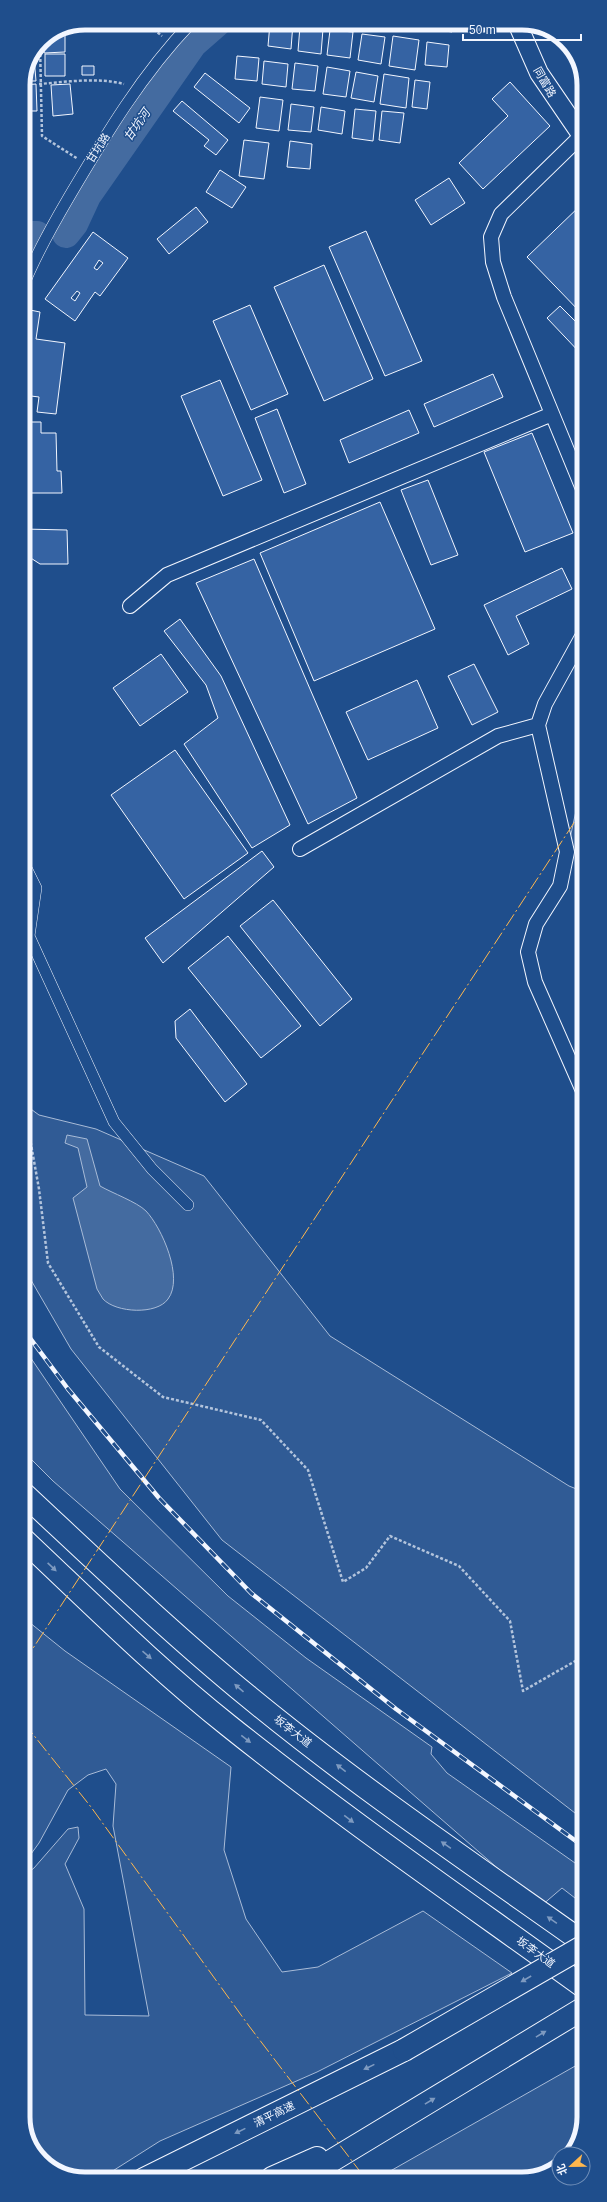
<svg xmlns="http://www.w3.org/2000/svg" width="607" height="2202" font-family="Arial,'Noto Sans SC',sans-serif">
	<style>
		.built { fill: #305b95; stroke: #a8bbd7 }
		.water { fill: #446ba0; stroke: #a8bbd7 }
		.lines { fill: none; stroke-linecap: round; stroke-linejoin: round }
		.river { stroke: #446ba0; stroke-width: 28 }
		.building { fill: #3563a3; stroke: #f2f6ff; fill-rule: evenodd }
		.pedestrian-casing { stroke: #f2f6ff; stroke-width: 12 }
		.minor-casing { stroke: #f2f6ff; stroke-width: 16 }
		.tertiary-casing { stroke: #f2f6ff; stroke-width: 20 }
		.primary-casing { stroke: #f2f6ff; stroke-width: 24 }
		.motorway-casing { stroke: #f2f6ff; stroke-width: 24 }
		.path { stroke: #b3c4dc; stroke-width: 2.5; stroke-dasharray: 3 2; stroke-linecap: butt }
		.pedestrian { stroke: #1f4e8c; stroke-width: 11 }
		.minor { stroke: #1f4e8c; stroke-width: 14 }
		.tertiary { stroke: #1f4e8c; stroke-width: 18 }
		.primary { stroke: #1f4e8c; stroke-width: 22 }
		.motorway { stroke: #1f4e8c; stroke-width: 22 }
		.rail-casing { stroke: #f2f6ff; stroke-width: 4.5 }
		.rail { stroke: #1f4e8c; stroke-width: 3; stroke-dasharray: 9; stroke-linecap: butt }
		.motorway-bridge-casing { stroke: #f2f6ff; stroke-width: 24; stroke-linecap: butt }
		.motorway-bridge { stroke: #1f4e8c; stroke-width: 22 }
		.power { stroke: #ffb74d; stroke-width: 1; stroke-dasharray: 14 3 2 3; stroke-linecap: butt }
		.oneway { fill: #7e9ac0 }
		.labels { text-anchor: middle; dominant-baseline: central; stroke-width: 3; stroke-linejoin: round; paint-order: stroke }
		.street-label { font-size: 11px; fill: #f2f6ff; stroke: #1f4e8c }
		.water-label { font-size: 12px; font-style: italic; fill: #f2f6ff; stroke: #1f4e8c }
		.rim { fill: none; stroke: #f2f6ff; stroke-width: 5 }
	</style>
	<rect width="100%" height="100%" fill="#1f4e8c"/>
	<path class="built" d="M583,779V848L567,852Z
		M24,1104L39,1115L96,1129L204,1176L330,1336L569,1486L584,1492V1820L222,1540L71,1349L24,1268Z
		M24,1348L120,1489L228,1596L306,1658L432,1747L431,1754L447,1773L575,1863L584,1860V1905L562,1888L541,1906L53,1481L24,1452Z
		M24,1618L65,1651L231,1767L224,1850L246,1919L282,1972L318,1967L423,1911L512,1973L317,2072L160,2141L100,2179H80L44,2164L24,2130V1876L34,1868L68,1829L78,1827L79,1838L65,1864L84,1909L85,2015L149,2016L113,1826L116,1784L106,1769L88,1775L68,1790L39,1843L31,1854L24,1853V1845L30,1832L24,1819Z
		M584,2061V2089L579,2106L582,2123L570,2154H559V2164L535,2178H378Z"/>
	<path class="water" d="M67,1135L87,1139L100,1186C112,1193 137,1202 146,1211C162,1228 184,1278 168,1299C157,1315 116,1313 103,1299C101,1296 99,1292 97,1289L73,1198L87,1187L78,1148L65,1143Z"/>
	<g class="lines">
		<path class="river" d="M66,234L74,224L87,196L193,44L217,23
			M23,235H37"/>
	</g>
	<path class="building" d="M108,23H124L121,30Z
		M270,23H293L291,49L268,46Z
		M393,23H419V29L393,26Z
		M427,23H453L452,32L426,28Z
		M300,26L323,29L321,54L298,51Z
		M330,30L353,32L350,58L327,55Z
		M65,31V52L44,53V40Z
		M362,34L385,37L381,64L358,60Z
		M393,36L419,40L415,70L389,66Z
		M427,42L449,45L447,67L425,65Z
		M45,54H65V76H45Z
		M237,56L259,58L257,81L235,79Z
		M34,57L36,81H24Z
		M264,61L288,64L286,87L262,84Z
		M295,63L318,66L315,91L292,89Z
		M82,66H94V75H82Z
		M327,67L350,71L346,97L323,94Z
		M356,72L378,76L374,102L351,98Z
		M205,73L250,108L239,123L194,87Z
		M384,74L409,78L406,108L380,104Z
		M415,80L430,82L427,109L412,107Z
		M510,82L550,126L483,189L459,163L508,116L492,99Z
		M36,84L37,111H23V85Z
		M70,84L73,114L53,116L51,85Z
		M260,97L283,100L279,131L256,128Z
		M182,101L228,140L216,155L204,146L209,140L173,111Z
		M291,104L314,107L311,132L288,130Z
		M321,107L345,111L342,134L318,130Z
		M355,109L376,111L373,141L352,138Z
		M382,111L404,113L400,143L379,140Z
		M244,140L269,143L264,179L239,176Z
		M290,141L312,144L310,169L287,167Z
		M220,170L246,187L232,208L206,192Z
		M449,178L465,203L431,225L415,200Z
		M583,203V315L527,257Z
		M196,207L208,222L169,254L157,239Z
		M366,231L422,361L385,376L329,247Z
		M93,232L128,258L100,296L95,292L75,321L45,299ZM99,260L103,263L97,270L94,268ZM77,291L80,293L75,301L71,298Z
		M324,265L373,379L324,401L274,287Z
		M250,305L288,394L251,410L213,321Z
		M560,306L583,329V356L547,318Z
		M30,310L40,312L36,339L65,343L56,414L37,412L39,397L23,395V365Z
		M493,374L503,397L434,427L424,404Z
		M220,380L262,480L223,496L181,396Z
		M277,409L306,484L284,493L255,418Z
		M409,410L419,433L349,463L340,440Z
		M23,422H41V433H56L57,471H61L62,493H23Z
		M532,433L573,533L525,552L484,452Z
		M428,480L458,555L431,565L401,490Z
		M380,502L435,629L314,681L260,553Z
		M23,529L67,530L68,564H40L23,553Z
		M254,559L357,798L308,824L196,583Z
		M562,568L572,589L516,616L529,644L508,655L484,605Z
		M180,619L221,676L290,825L252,848L184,744L218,718L206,685L164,631Z
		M161,654L188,692L140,726L113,688Z
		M474,664L498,712L472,725L448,676Z
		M417,680L438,728L368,760L346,712Z
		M23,708L26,728L23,729Z
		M175,750L248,853L184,899L111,795Z
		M262,851L274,867L163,963L145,938Z
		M273,900L352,999L320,1026L240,926Z
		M228,936L301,1026L261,1058L188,968Z
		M190,1009L247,1084L225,1102L176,1038L175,1021Z"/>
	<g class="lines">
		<g class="pedestrian-casing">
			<path id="pedestrian" d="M23,286C36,254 52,226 69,197C105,136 142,74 191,23
				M23,862L36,888L29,936L114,1122L152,1169L188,1205"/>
		</g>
		<g class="minor-casing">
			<path id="minor" d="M583,134L501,214L491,237L493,262L504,297L583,489
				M130,606L167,575L552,414
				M583,635L545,704L538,725L567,852L560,886L536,924L528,952L535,982L583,1091
				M300,849L498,736L538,725"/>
		</g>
		<g class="tertiary-casing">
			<path id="tertiary" d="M517,23L539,73L582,136"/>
		</g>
		<g class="primary-casing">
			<path id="primary" d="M24,1494C98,1563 171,1633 249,1697C356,1785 471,1863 584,1943
				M24,1540C91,1603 157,1669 229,1726C344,1818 465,1901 584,1987"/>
		</g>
		<g class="motorway-casing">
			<path id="motorway" d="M272,2178L317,2158
				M303,2178L584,2008
				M144,2179L404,2050"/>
		</g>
		<path class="path" d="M146,23L162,36
			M40,44L42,136L78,159
			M39,84C67,82 97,77 124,84
			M24,1118L29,1133L39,1189L48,1263L99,1347L163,1397L261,1420L308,1470L343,1582L366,1568L390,1536L459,1566L510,1621L523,1691L584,1656"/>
		<use href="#pedestrian" class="pedestrian"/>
		<use href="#minor" class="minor"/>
		<use href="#tertiary" class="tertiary"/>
		<use href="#primary" class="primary"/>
		<use href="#motorway" class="motorway"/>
		<g class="rail-casing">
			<path id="rail" d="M24,1330L68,1389L159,1498L251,1593L396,1709L584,1847"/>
		</g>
		<use href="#rail" class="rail"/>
		<g class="motorway-bridge-casing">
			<path id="motorway-bridge" d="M404,2050L584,1946"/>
		</g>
		<use href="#motorway-bridge" class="motorway-bridge"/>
		<path class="power" d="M24,1662L583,809
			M24,1723L91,1807L249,2026L365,2178"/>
	</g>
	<defs><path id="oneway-solid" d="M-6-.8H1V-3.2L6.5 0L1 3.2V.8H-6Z"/></defs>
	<g class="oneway">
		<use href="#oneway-solid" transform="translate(52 1567) rotate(43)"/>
		<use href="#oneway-solid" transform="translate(147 1655) rotate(41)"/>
		<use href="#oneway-solid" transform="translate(239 1688) rotate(-139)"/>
		<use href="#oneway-solid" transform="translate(246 1739) rotate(38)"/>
		<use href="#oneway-solid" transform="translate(341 1768) rotate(-142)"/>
		<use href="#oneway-solid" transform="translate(349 1819) rotate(37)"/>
		<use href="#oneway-solid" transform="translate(446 1845) rotate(-145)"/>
		<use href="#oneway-solid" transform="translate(552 1920) rotate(-145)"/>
		<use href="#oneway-solid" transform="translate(526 1979) rotate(150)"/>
		<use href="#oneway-solid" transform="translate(541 2034) rotate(-31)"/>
		<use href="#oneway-solid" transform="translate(369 2067) rotate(154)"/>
		<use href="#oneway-solid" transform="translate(430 2101) rotate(-31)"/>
		<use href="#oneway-solid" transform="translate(240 2131) rotate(154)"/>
	</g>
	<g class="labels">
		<g class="street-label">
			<text transform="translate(545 82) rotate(60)">同富路</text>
			<text transform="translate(98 148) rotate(-57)">甘坑路</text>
			<text transform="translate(293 1731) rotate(38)">坂李大道</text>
			<text transform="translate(536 1952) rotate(36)">坂李大道</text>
			<text transform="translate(274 2114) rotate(-26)">清平高速</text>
		</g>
		<g class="water-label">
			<text transform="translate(137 125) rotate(-55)">甘坑河</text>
		</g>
	</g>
	<path d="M0 0H607V2202H0ZM85 30H522A55 55 0 0 1 577 85V2117A55 55 0 0 1 522 2172H85A55 55 0 0 1 30 2117V85A55 55 0 0 1 85 30Z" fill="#1f4e8c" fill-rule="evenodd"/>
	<path class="rim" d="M85 30H522A55 55 0 0 1 577 85V2117A55 55 0 0 1 522 2172H85A55 55 0 0 1 30 2117V85A55 55 0 0 1 85 30Z"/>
	<g transform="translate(571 2166) rotate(248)"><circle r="19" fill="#1f4e8c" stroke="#7391ba"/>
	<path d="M0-3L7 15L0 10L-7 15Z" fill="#ffb74d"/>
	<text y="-6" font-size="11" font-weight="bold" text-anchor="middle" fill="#f2f6ff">北</text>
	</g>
	<path d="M463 34v6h118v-6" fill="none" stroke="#f2f6ff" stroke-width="2"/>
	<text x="469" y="34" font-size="12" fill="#f2f6ff" stroke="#1f4e8c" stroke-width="3" paint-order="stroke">50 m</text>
</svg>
